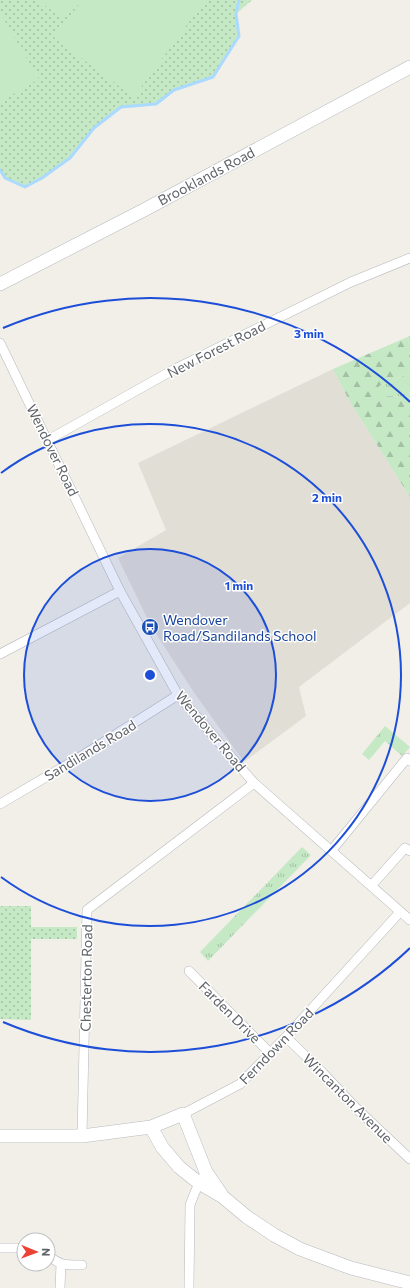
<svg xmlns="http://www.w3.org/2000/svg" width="410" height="1288" font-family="Commissioner,sans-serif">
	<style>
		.education { fill: #e1ded6 }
		.grass { fill: url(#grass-tufts) }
		.forest { fill: url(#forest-firs) }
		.park { fill: url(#park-dots) }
		.pitch { fill: #c5e8c5 }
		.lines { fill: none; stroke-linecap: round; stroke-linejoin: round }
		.stream { stroke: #aadaff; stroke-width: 3 }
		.street-casing { stroke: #b5b8bc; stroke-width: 10 }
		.secondary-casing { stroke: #b6babf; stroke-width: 14 }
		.street { stroke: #fff; stroke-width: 9 }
		.secondary { stroke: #fff; stroke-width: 13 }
		.ring { fill: none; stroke: #1d4ed8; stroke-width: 2 }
		.labels { text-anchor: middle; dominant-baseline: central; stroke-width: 3; stroke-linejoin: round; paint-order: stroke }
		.street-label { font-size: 14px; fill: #5f6368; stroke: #fff }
		.transit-label { font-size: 14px; fill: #164399; stroke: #fff; text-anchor: start }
		.centre { fill: #1d4ed8; stroke: #fff; stroke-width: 2 }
		.ring-label { font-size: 12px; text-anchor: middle; font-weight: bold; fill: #1d4ed8; stroke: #fff; stroke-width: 3; stroke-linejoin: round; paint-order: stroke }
	</style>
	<defs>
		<pattern id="grass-tufts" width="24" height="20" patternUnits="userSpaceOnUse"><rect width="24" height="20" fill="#c5e8c5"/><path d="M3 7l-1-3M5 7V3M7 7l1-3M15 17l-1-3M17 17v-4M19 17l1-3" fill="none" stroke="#a3c0a4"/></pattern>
		<pattern id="forest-firs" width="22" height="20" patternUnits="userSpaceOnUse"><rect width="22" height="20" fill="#c5e8c5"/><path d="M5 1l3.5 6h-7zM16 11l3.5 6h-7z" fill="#a3c0a4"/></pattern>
		<pattern id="park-dots" width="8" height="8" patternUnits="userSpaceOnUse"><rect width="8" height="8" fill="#c5e8c5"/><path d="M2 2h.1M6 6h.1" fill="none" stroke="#a3c0a4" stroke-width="1.8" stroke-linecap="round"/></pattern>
	</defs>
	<rect width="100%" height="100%" fill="#f1efe8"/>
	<path class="education" d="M333,369L350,402L410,497V603L299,687L306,716L244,762L195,694L151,626L118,558L166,530L138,463Z"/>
	<path class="grass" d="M410,373V397L380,396L379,386Z
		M385,726L410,747L402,756L385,741L369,760L362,754Z
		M302,847L311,855L208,961L200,952Z"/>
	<path class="forest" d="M410,336V373L379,386L381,396L410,397V497L350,402L333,369Z"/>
	<path class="park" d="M0,0H252L236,14L239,36L213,77L174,90L156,104L121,107L94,128L70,158L42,178L25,187L5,178L0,170Z
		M0,906H31V927H77V939H31V1020L0,1019Z"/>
	<path class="pitch" d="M37,0H78L64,19Z
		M82,0H205L134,97L54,38Z
		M0,13L39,79L0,102Z"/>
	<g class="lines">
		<path class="stream" d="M0,170L5,178L25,187L42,178L70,158L94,128L121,107L156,104L174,90L213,77L239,36L236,14L239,0"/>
		<g class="street-casing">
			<path id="street" d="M0,343L120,591L178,695L254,783L410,920
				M48,440L173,370L351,282L410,258
				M0,654L120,591
				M0,804L80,757L178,695
				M332,850L407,758L410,761
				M371,886L405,848L410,851
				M189,971L270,1053
				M286,1037L323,1073L356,1108L410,1159
				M183,1114L240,1084L286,1037L400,912
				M82,1136L87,910L254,783
				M0,1248H24
				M48,1255C60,1266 67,1265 82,1265
				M60,1288L61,1264
				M189,1288L190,1205L195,1192L202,1178"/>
		</g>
		<g class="secondary-casing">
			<path id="secondary" d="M0,284L144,210L410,67
				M151,1127L162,1147L179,1167L199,1183L223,1197L247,1217L274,1235L300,1249L351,1268L410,1283
				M0,1136H82L151,1127L183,1114L206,1172L221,1194"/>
		</g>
		<use href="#street" class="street"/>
		<use href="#secondary" class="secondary"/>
	</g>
	<circle cx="150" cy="675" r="126" fill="#1d4ed8" fill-opacity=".12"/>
	<g class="ring">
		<circle cx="150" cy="675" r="126"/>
		<path d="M1 473A251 251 0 1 1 1 877"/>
		<path d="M410 948A377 377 0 0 1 3 1022M3 328A377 377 0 0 1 410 402"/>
	</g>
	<defs>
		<g id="bus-disc" transform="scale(0.9)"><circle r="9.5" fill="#1a4fb4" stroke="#fff"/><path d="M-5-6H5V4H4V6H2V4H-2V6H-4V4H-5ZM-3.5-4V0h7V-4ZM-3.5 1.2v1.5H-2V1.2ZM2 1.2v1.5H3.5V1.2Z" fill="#fff"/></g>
	</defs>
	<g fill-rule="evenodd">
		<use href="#bus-disc" x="150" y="627"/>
	</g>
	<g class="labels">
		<g class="street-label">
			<text transform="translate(206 176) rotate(-28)">Brooklands Road</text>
			<text transform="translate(216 349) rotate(-27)">New Forest Road</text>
			<text transform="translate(53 450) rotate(64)">Wendover Road</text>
			<text transform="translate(211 731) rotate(50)">Wendover Road</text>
			<text transform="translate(90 750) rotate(-31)">Sandilands Road</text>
			<text transform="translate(86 978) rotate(-89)">Chesterton Road</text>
			<text transform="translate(230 1012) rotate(45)">Farden Drive</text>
			<text transform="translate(276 1046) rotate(-46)">Ferndown Road</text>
			<text transform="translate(348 1098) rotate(45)">Wincanton Avenue</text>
		</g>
		<g class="transit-label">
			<text x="163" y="619">Wendover<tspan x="163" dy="16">Road/Sandilands School</tspan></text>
		</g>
	</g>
	<circle cx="150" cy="675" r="6" class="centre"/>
	<g class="ring-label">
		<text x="309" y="338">3 min</text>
		<text x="327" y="502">2 min</text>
		<text x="239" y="590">1 min</text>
	</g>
	<g transform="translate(36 1252) rotate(91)"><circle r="19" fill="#ffffff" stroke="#bfc1c3"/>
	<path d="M0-3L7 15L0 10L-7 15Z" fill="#ea4335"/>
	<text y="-6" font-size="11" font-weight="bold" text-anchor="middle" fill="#5f6368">N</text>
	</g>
</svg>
